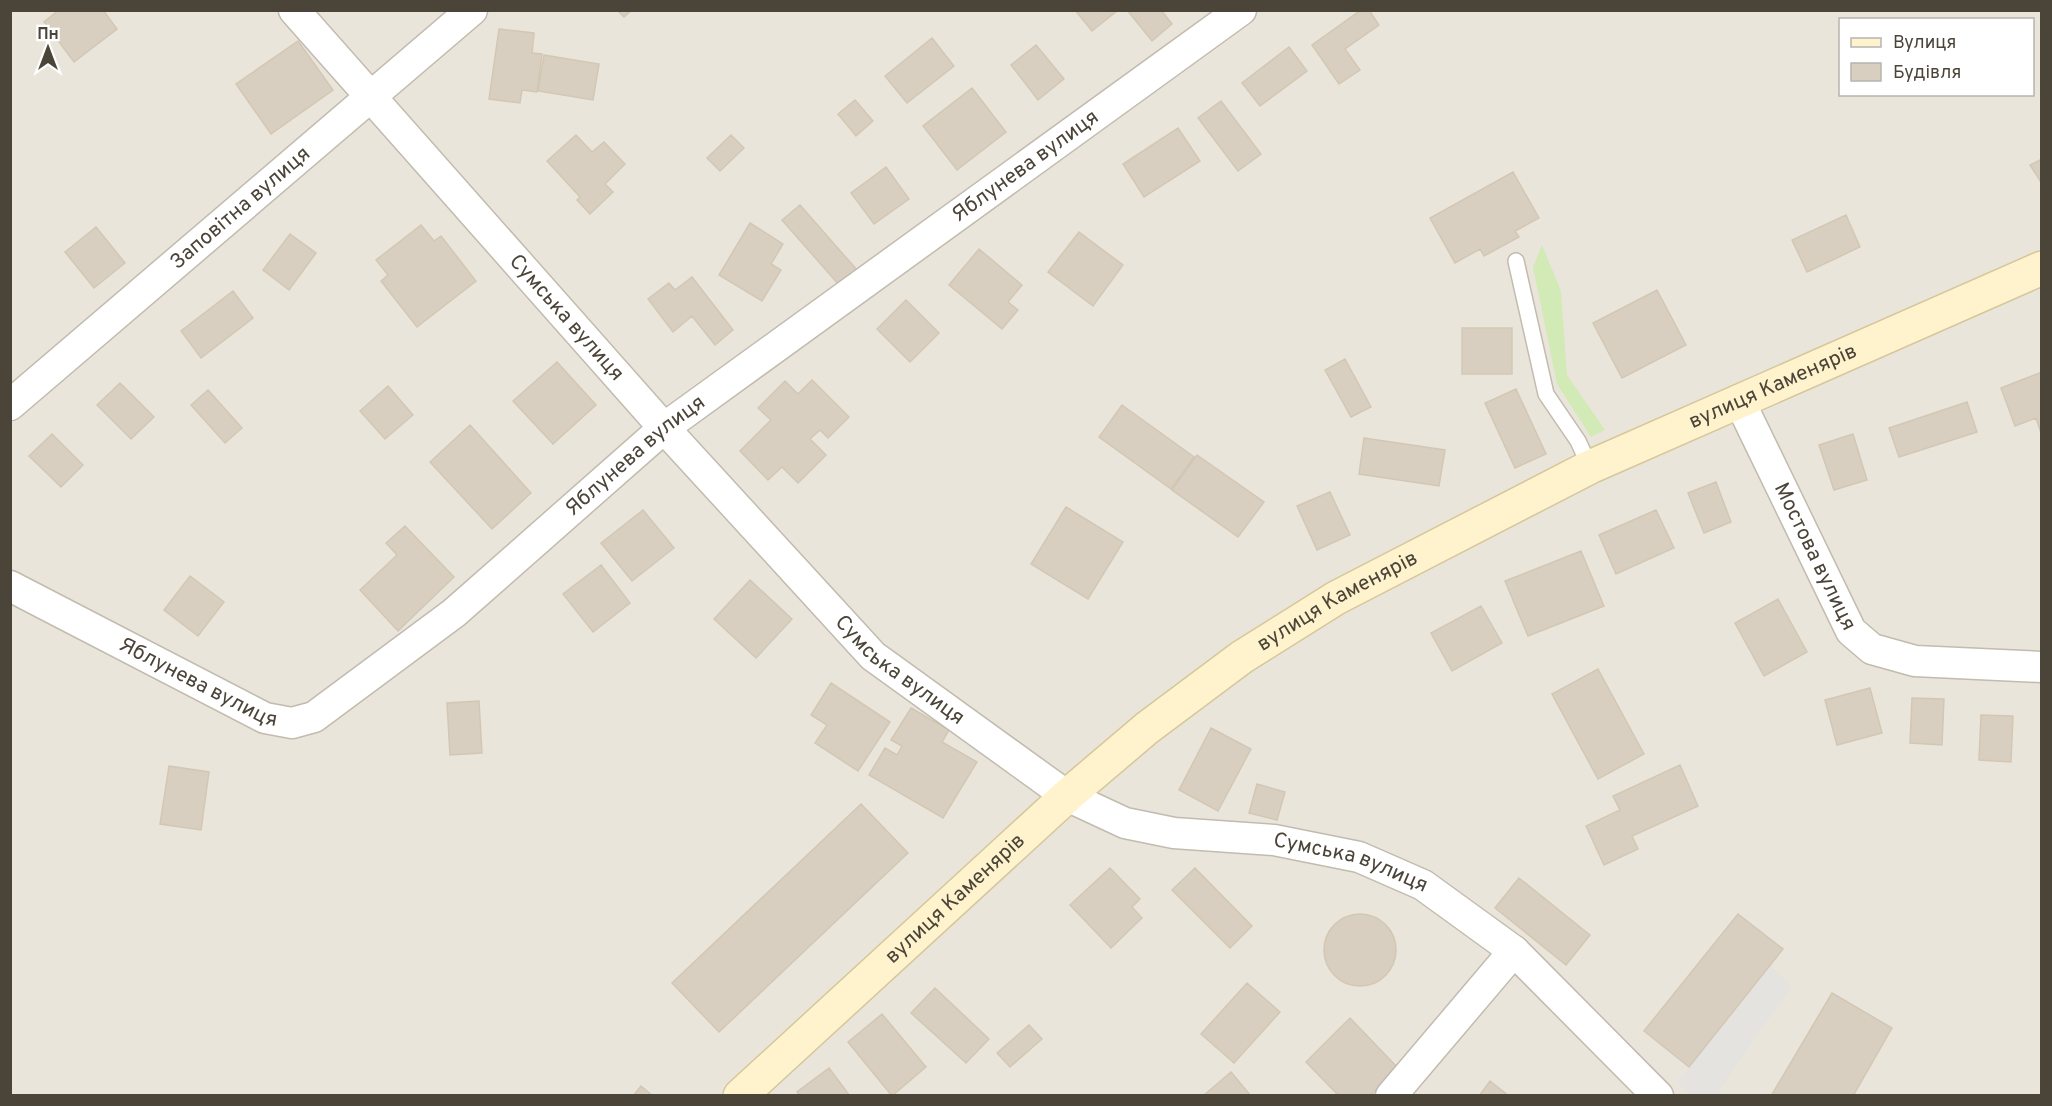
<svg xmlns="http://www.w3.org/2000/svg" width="2052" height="1106" font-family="Overpass,sans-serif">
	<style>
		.residential { fill: #eae5da; fill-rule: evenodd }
		.green { fill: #d2eab5 }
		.parking { fill: #e5e3e0 }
		.building { fill: #d8cfc1; stroke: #d3c7b4; stroke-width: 1.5 }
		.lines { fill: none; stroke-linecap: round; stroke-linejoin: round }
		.lane-casing { stroke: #c2bbae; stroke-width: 18 }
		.street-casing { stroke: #c2bbae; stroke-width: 33 }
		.secondary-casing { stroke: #d6c79b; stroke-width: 36 }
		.lane { stroke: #fff; stroke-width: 15 }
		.street { stroke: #fff; stroke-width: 30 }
		.secondary { stroke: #fff3cd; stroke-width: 33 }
		.labels { text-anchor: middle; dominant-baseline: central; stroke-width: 4.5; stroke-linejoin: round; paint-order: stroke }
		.street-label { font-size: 21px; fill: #4b4439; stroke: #fff }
	</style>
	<rect width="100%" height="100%" fill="#f6f3ec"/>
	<path class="residential" d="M11,11H2041V1095H11ZM1840,20H2032V94H1840Z"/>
	<path class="green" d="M1542,245L1561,291L1567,375L1605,430L1591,437L1557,384L1533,267Z"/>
	<path class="parking" d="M1771,965L1791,987L1720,1089L1721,1095H1690L1677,1082Z"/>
	<path class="building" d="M59,10H103L117,29L74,62L44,22Z
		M617,10H632L624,17Z
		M1075,10H1116L1117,11L1092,31Z
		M1127,10H1161L1172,24L1152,41Z
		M1361,10H1369L1379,25L1345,49L1360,70L1339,84L1312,45Z
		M499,29L534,33L532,53L542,54L537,92L522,90L520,103L489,99Z
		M932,38L954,66L907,103L885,76Z
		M298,41L333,90L271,134L236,84Z
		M1036,45L1064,79L1038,100L1011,65Z
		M1289,47L1307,71L1260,106L1242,83Z
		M544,55L599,64L593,100L538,91Z
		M972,88L1006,132L957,170L923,126Z
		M855,100L873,121L856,136L838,114Z
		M1221,101L1261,154L1238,171L1198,118Z
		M1178,128L1200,161L1144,197L1123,164Z
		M576,135L592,152L604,142L625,164L605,184L613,192L590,214L577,200L580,197L547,161Z
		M731,135L744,148L720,171L707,158Z
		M2042,159V184L2030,165Z
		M886,167L909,199L874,224L851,193Z
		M1513,172L1539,218L1515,231L1519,237L1484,256L1480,249L1455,263L1430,218Z
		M800,205L857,270L839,285L782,220Z
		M1846,215L1860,247L1807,272L1792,240Z
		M750,223L783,244L771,264L781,270L762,301L719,275Z
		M421,225L434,241L441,236L476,281L417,327L381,281L388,275L376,260Z
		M96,227L125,263L94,288L65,252Z
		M1079,232L1123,265L1093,306L1048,272Z
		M290,234L316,253L289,290L263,270Z
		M979,249L1022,285L1008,302L1018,310L1002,329L949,285Z
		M692,277L733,330L715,345L692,316L673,332L648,299L669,283L675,290Z
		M1657,290L1686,345L1622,378L1593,323Z
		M233,291L253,318L201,358L181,331Z
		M906,300L939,333L910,362L877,329Z
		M1462,328H1512V374H1462Z
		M1345,359L1371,407L1351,417L1325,370Z
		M557,362L596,405L553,444L513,401Z
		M2042,372V433H2041L2036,418L2015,426L2001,388Z
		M812,380L849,417L828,438L820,430L810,439L826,455L798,483L782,467L768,480L740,451L771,420L758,408L785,381L798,394Z
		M120,383L154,417L131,439L97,405Z
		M388,386L413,415L385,439L360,411Z
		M1516,389L1546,454L1515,468L1485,403Z
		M208,390L242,428L225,443L191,405Z
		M1967,402L1977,432L1899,457L1889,428Z
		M1122,405L1194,457L1171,489L1099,437Z
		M470,425L531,493L492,529L430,462Z
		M52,434L83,465L61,487L29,456Z
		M1853,434L1867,480L1834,490L1819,445Z
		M1364,438L1445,450L1439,486L1359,474Z
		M1197,455L1264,502L1238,537L1172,490Z
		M1716,482L1731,522L1704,533L1688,493Z
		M1330,492L1350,535L1317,550L1297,506Z
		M1066,507L1123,542L1088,599L1031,564Z
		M643,510L674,548L632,581L601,543Z
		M1656,510L1674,548L1616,574L1599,535Z
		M405,526L454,577L398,631L360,590L397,555L386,543Z
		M1581,551L1604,606L1528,636L1505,581Z
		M601,565L630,603L593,632L563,594Z
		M190,576L224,602L198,636L164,610Z
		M750,580L792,619L756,658L714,619Z
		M1778,599L1807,652L1764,676L1735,623Z
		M1481,606L1502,643L1452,671L1431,633Z
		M1598,669L1644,754L1598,779L1552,694Z
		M831,683L890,722L858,771L815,743L827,725L811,715Z
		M1870,688L1882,733L1837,745L1825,700Z
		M1912,698L1944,699L1942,745L1910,743Z
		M479,701L482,753L450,755L447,703Z
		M911,708L949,730L942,742L977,762L943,818L869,775L885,748L897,755L902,746L891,740Z
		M1981,715L2013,716L2011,762L1979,760Z
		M1211,728L1251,749L1218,811L1179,790Z
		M1680,765L1698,806L1632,836L1638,849L1604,865L1586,826L1620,810L1613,796Z
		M169,766L209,772L201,830L160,824Z
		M1257,784L1285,792L1277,820L1249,813Z
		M861,804L908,853L719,1032L672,983Z
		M1110,868L1140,899L1132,907L1142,918L1111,948L1070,905Z
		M1195,868L1252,926L1230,948L1172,890Z
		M1519,878L1590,935L1566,965L1495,908Z
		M1738,914L1783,949L1689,1067L1644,1031Z
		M1324 950a36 36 0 1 1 72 0a36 36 0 1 1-72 0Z
		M1247,983L1280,1012L1234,1063L1201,1034Z
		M935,988L989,1039L966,1063L911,1013Z
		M1832,993L1892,1028L1853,1096H1771Z
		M882,1014L926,1067L892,1096L848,1042Z
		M1350,1018L1398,1068L1370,1096H1339L1306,1062Z
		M1029,1025L1042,1039L1010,1067L997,1053Z
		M829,1068L850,1096H800L797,1092Z
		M1231,1072L1251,1096H1203Z
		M1490,1081L1509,1096H1479Z
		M641,1086L653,1096H633Z"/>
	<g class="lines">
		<g class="lane-casing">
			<path id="lane" d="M1516,261L1546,394L1578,441L1590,467"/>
		</g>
		<g class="street-casing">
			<g id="street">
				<path id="s1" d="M294,10L664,428L873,656L1067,796L1125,823L1174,833L1274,840L1359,857L1423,885L1514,951L1658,1096"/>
				<path id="s2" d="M1739,400L1851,631L1872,649L1915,661L2042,667"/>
				<path id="s3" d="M10,405L472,10"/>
				<path id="s4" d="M10,586L265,718L292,723L314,717L454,613L664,428L1241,10"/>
				<path d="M1391,1096L1514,951"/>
			</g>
		</g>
		<g class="secondary-casing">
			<g id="secondary">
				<path id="s5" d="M740,1096L1067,796L1147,728L1242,657L1336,598L1590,467L2042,268"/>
			</g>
		</g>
		<use href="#lane" class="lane"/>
		<use href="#street" class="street"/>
		<use href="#secondary" class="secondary"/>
	</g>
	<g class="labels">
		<g class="street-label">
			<text stroke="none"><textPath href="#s4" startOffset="1238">Яблунева вулиця</textPath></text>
			<text stroke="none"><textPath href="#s3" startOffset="303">Заповітна вулиця</textPath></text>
			<text stroke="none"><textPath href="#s1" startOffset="411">Сумська вулиця</textPath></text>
			<text stroke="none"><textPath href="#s5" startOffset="1264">вулиця Каменярів</textPath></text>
			<text stroke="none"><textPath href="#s4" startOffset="752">Яблунева вулиця</textPath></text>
			<text stroke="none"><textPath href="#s2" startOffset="174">Мостова вулиця</textPath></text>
			<text stroke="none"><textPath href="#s5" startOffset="778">вулиця Каменярів</textPath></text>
			<text stroke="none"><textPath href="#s1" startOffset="897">Сумська вулиця</textPath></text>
			<text stroke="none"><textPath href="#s4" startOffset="212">Яблунева вулиця</textPath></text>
			<text stroke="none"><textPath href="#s1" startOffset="1401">Сумська вулиця</textPath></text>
			<text stroke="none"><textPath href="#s5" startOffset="292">вулиця Каменярів</textPath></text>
		</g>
	</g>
	<rect width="2052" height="1106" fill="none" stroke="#4b4439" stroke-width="24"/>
	<rect x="1839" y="18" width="195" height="78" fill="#ffffff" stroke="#b7b4b0" stroke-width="1.5"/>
	<rect x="1851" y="38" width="30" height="9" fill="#fff3cd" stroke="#b7b4b0" stroke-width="1.5"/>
	<text x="1893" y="48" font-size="18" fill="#4b4439">Вулиця</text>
	<rect x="1851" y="63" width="30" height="18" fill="#d8cfc1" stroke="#b7b4b0" stroke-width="1.5"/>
	<text x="1893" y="78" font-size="18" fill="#4b4439">Будівля</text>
	<g transform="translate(48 48)" stroke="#ffffff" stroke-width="4.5" paint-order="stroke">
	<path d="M0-4.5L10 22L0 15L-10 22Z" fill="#4b4439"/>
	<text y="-9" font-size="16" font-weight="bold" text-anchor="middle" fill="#4b4439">Пн</text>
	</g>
</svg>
